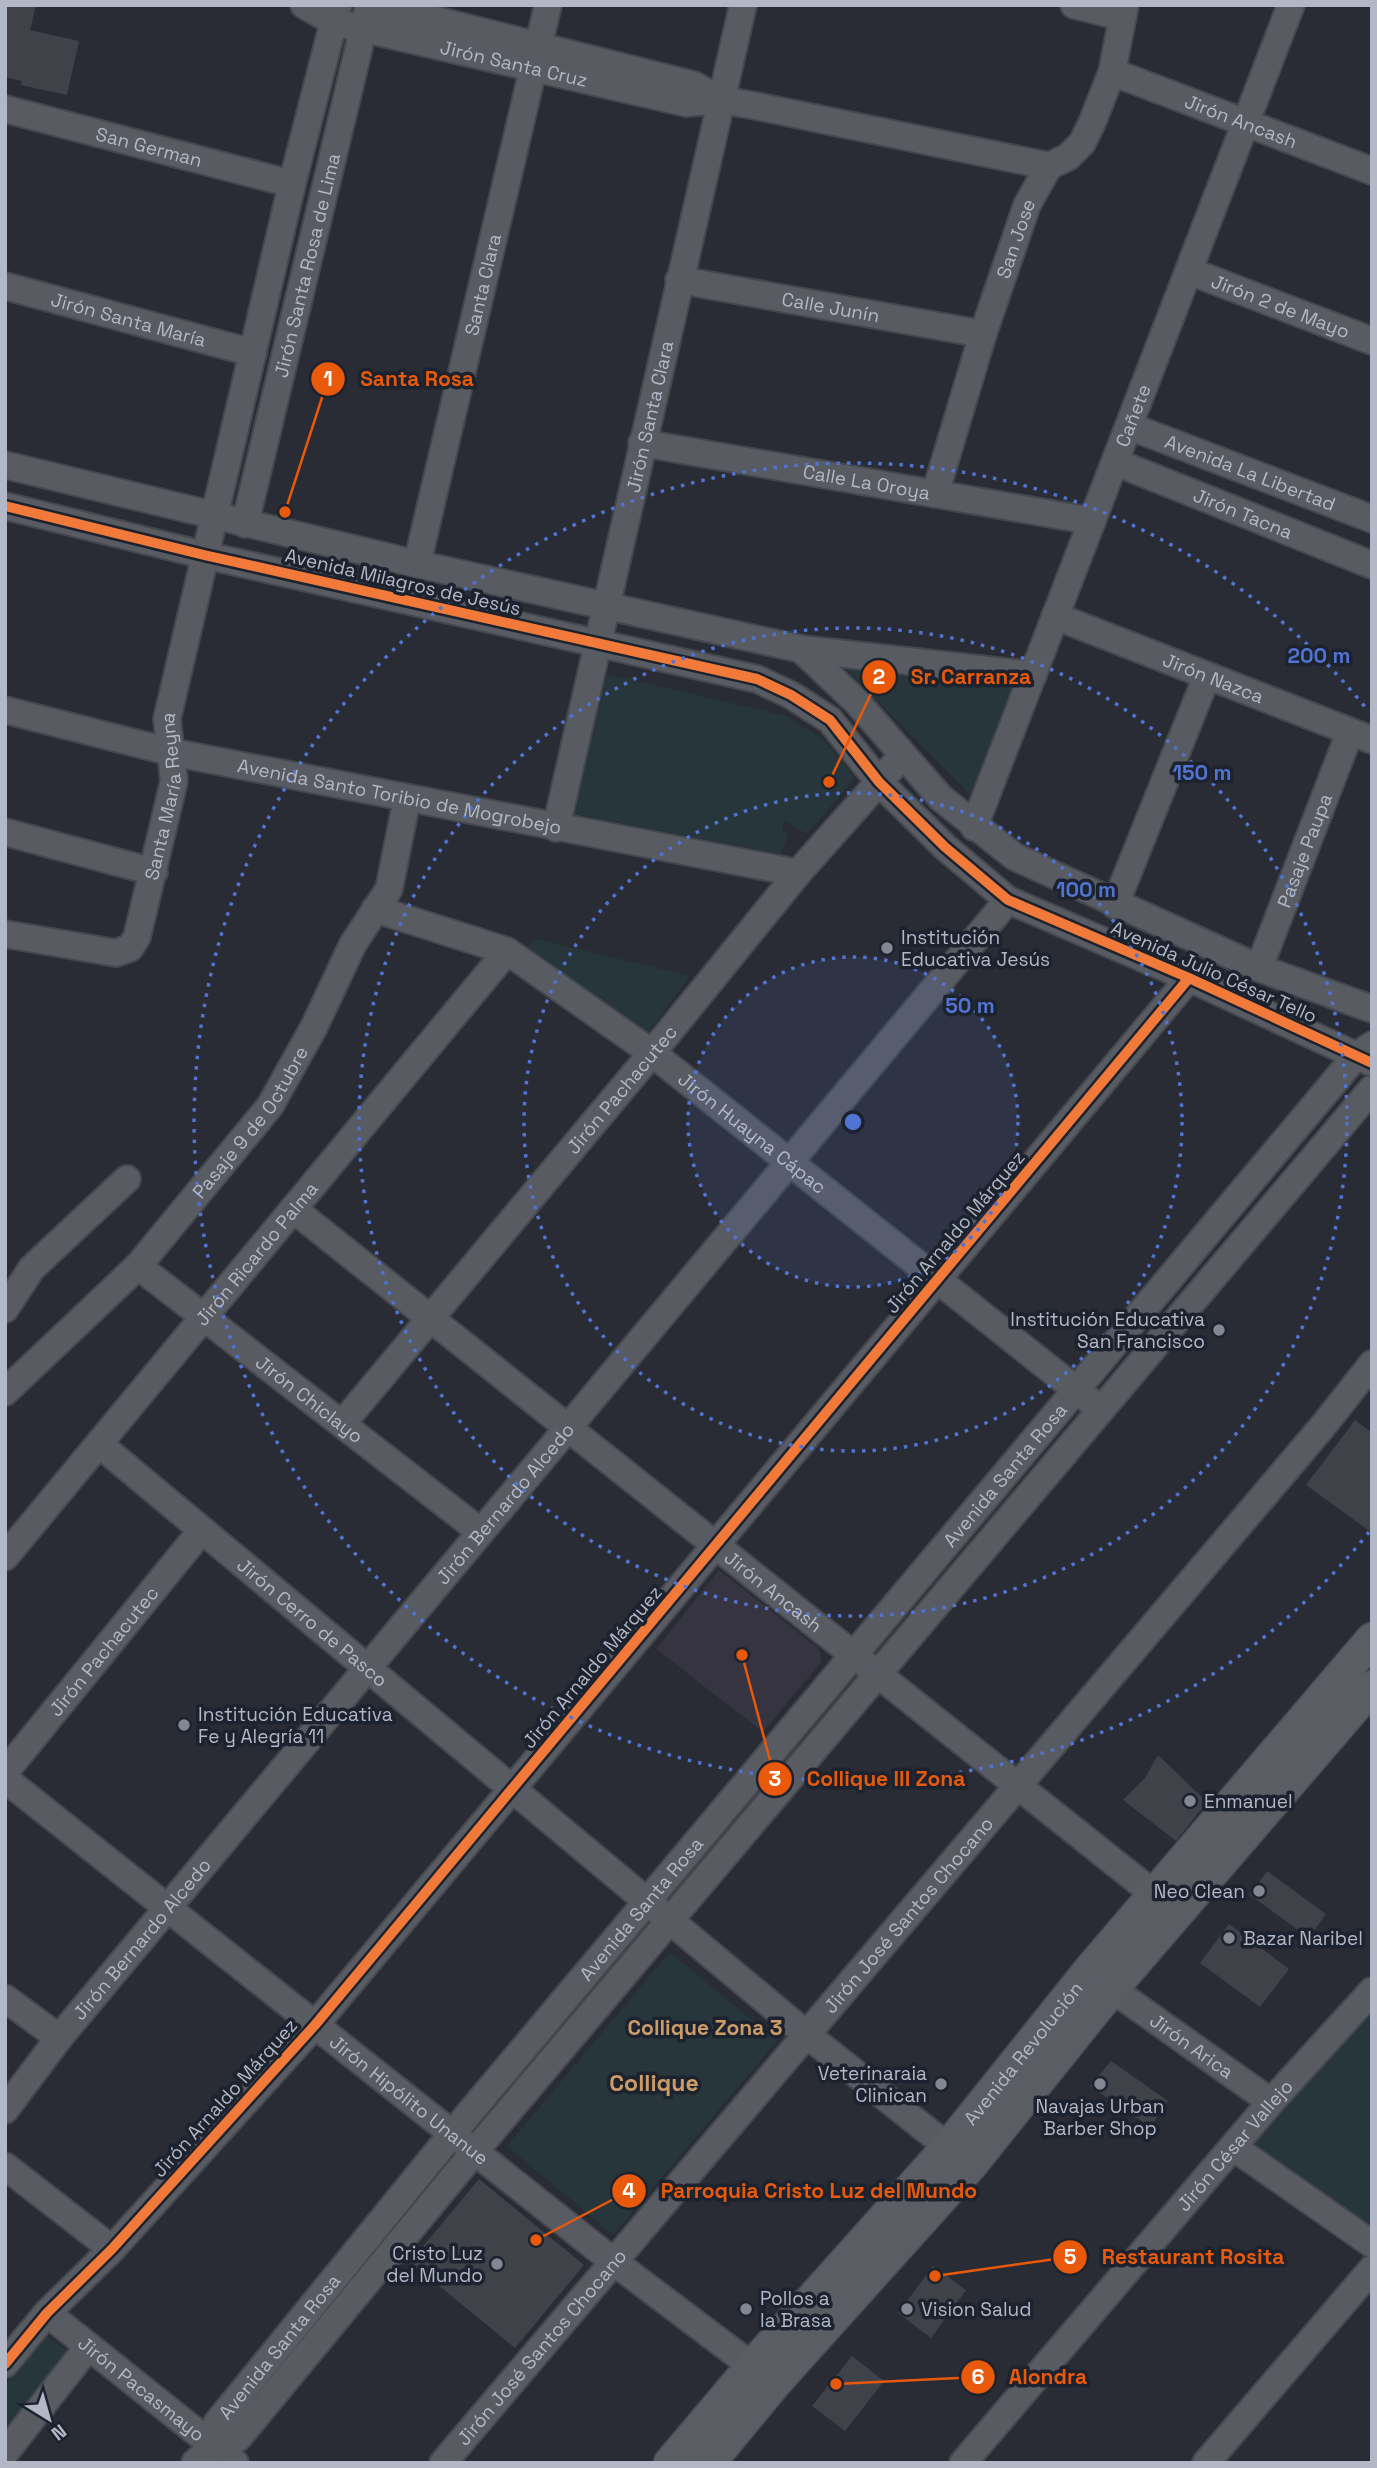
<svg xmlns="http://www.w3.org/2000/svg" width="1377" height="2468" font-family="'Space Grotesk',sans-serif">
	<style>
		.medical { fill: #363440 }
		.green { fill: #27363a }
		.building { fill: #3f4249 }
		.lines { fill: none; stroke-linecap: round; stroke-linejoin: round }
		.minor-casing { stroke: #44474d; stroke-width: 30 }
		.major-casing { stroke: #464951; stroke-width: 35 }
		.minor { stroke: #585b62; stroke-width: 26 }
		.major { stroke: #5a5d64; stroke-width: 32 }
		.cycleway-casing { stroke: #1c222e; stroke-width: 15 }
		.cycleway { stroke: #f17a3a; stroke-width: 10 }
		.ring { fill: none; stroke: #5173d1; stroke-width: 3.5; stroke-dasharray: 3.5 7 }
		.poi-dot { fill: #828792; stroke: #1c222e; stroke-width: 2.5 }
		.labels { text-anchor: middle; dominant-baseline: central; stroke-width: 7; stroke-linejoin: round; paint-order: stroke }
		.street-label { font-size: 19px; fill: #b2b8c5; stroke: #1c222e }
		.poi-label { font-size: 19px; fill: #b2b8c5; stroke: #1c222e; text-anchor: start }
		.neighbourhood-label { font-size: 21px; font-weight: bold; fill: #cb9c67; stroke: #1c222e }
		.quarter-label { font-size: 23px; font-weight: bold; fill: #cb9c67; stroke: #1c222e }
		.centre { fill: #5173d1; stroke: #1c222e; stroke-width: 3.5 }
		.ring-label { font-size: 21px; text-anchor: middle; font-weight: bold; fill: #5173d1; stroke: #1c222e; stroke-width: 7; stroke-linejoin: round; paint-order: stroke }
		.leader { fill: none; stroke: #e8590c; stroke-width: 2.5 }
		.callout-dot { fill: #e8590c; stroke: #1c222e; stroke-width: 2.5 }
		.mark-label { font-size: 21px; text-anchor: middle; font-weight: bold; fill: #fff }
		.callout-label { font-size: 21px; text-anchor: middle; font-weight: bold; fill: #e8590c; stroke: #1c222e; stroke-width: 7; stroke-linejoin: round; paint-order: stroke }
	</style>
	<rect width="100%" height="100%" fill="#292c34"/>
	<path class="medical" d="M719,1570L819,1649L821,1662L763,1732L656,1649Z"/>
	<path class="green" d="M840,663L1013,683L971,796Z
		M607,674L786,716L822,738L855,778L807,834L784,821L782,831L788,835L781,854L574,814Z
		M537,939L690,976L646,1035L522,950Z
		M670,1952L777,2041L613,2235L507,2146Z
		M1372,2008V2231L1248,2143Z
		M45,2334L68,2352L12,2425L5,2420V2386Z"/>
	<path class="building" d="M5,5H36L30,30L79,41L67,95L21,85L22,81L5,77Z
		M1355,1420L1372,1433V1533L1306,1485Z
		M1158,1755L1207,1802L1176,1841L1123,1800L1145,1778Z
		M1267,1871L1326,1914L1309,1938L1250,1895Z
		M1229,1924L1289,1969L1260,2007L1200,1963Z
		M1111,2061L1168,2101L1150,2127L1090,2086Z
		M479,2179L584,2265L515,2348L410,2262Z
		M933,2266L966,2290L931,2338L898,2313Z
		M852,2356L884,2381L845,2431L812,2406Z"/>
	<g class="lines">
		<g class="minor-casing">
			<g id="minor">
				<path id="s1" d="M304,5L334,22L686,103L721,100L751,105L1049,166"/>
				<path d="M376,5L694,85L721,100"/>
				<path d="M1074,5L1123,17"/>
				<path id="s2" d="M1112,72L1372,171"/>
				<path id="s3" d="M5,109L292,184"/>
				<path id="s4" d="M1189,271L1372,341"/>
				<path id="s5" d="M679,280L983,334"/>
				<path id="s6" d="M5,286L253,353"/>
				<path id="s7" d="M1129,426L1372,519"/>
				<path id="s8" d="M642,443L1092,521"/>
				<path id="s9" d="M1115,462L1372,565"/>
				<path d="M5,465L417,564L801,649L1033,675"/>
				<path id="s10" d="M935,494L983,334L1027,205L1049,166L1068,157L1082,143L1092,123L1112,72L1125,5"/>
				<path d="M5,506L204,555L757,679L791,695L830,720L879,782L945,847L1008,900L1189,978L1370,1062"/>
				<path id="s11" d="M245,524L369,5"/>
				<path id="s12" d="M417,564L548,5"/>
				<path id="s13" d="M1055,616L1372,740"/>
				<path d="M801,649L856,701L941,798L1015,857L1259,968L1372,1009"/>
				<path id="s14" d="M5,710L171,752L798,873"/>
				<path id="s15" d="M974,827L1291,5"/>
				<path id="s16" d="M556,828L743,5"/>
				<path d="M5,832L154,872"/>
				<path d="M1115,905L1207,676"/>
				<path id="s17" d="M375,909L507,951L652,1053L1089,1400"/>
				<path id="s18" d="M5,934L116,953L130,948L137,937L174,781L167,719L292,184L338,5"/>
				<path id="s19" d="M1259,968L1350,732"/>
				<path id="s20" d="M293,1209L1154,1894"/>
				<path id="s21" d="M138,1266L481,1532"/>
				<path d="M5,1309L32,1268L127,1179"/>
				<path id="s22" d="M5,1392L138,1266L270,1106L314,1027L353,944L389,889L407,799"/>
				<path id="s23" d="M342,1424L652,1053L798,873L902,756"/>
				<path id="s24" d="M99,1444L806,2034L948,2147"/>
				<path id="s25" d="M5,1557L507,951"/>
				<path id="s26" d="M5,1772L202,1530"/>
				<path id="s27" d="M5,1779L614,2262L752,2366"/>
				<path id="s28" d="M1112,1989L1271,2102"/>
				<path d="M5,1998L59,2038"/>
				<path id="s29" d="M5,2110L59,2038L1008,900"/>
				<path d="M1233,2147L1372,2244"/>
				<path d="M5,2166L112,2249"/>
				<path id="s30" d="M47,2313L235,2463"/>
				<path d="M5,2364L47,2313L112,2249L315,2025L1189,978"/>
				<path id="s31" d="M213,2446L217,2423L452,2134L1356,1056L1372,1045"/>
				<path d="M5,2453L88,2347"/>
				<path d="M195,2463L213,2446L238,2438L475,2151L1372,1089"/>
				<path id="s32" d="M443,2463L1323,1426L1372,1364"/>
				<path id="s33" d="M963,2463L1271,2102L1372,1991"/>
				<path d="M1206,2463L1372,2269"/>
			</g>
		</g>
		<g class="major-casing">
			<g id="major">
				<path id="s34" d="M670,2463L752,2366L948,2147L1088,1972L1372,1639"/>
				<path d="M709,2463L775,2383L971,2165L1112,1989L1372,1687"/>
			</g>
		</g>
		<use href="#minor" class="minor"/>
		<use href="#major" class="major"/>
		<g class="cycleway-casing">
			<path id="cycleway" d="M5,506L204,555L757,679L791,695L830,720L879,782L945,847L1008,900L1189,978L1372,1063
				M5,2364L47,2313L112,2249L315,2025L1189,978"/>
		</g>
		<use href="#cycleway" class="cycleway"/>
	</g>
	<circle cx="853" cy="1122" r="165" fill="#5173d1" fill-opacity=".12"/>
	<g class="ring">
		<circle cx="853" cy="1122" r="165"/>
		<circle cx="853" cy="1122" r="329"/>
		<circle cx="853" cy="1122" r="494"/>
		<path d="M1369 1532A659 659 0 1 1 1369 712"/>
	</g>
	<g class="poi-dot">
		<circle cx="887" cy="948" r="7"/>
		<circle cx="1219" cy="1330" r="7"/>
		<circle cx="184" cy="1725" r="7"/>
		<circle cx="1190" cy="1801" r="7"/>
		<circle cx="1259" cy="1891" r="7"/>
		<circle cx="1229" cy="1938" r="7"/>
		<circle cx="941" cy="2084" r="7"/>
		<circle cx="1100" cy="2084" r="7"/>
		<circle cx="497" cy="2264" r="7"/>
		<circle cx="746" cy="2309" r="7"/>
		<circle cx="907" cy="2309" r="7"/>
	</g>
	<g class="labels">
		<g class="street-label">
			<text stroke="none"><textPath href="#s1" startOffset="219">Jirón Santa Cruz</textPath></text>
			<text stroke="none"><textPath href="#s2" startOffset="138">Jirón Ancash</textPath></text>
			<text stroke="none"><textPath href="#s3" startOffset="149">San German</textPath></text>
			<text stroke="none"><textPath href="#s10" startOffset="268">San Jose</textPath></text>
			<text stroke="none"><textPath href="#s11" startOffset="266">Jirón Santa Rosa de Lima</textPath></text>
			<text stroke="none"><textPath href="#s12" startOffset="287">Santa Clara</textPath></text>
			<text stroke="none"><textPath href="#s4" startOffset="98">Jirón 2 de Mayo</textPath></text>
			<text stroke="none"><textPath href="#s5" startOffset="154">Calle Junín</textPath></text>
			<text stroke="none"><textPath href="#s6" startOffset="128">Jirón Santa María</textPath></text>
			<text stroke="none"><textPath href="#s16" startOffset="422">Jirón Santa Clara</textPath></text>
			<text stroke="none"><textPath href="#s15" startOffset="441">Cañete</textPath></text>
			<text stroke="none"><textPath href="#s7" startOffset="130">Avenida La Libertad</textPath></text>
			<text stroke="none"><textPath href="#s8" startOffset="228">Calle La Oroya</textPath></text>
			<text stroke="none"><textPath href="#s9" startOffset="138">Jirón Tacna</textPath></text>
			<text transform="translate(403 582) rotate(13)">Avenida Milagros de Jesús</text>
			<text stroke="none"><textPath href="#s13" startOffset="170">Jirón Nazca</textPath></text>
			<text stroke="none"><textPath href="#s18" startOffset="285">Santa María Reyna</textPath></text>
			<text stroke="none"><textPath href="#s14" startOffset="404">Avenida Santo Toribio de Mogrobejo</textPath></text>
			<text stroke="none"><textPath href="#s19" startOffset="126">Pasaje Paupa</textPath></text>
			<text transform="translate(1214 972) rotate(24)">Avenida Julio César Tello</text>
			<text stroke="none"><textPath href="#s23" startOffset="436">Jirón Pachacutec</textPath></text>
			<text stroke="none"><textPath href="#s22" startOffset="366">Pasaje 9 de Octubre</textPath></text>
			<text stroke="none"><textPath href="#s17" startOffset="444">Jirón Huayna Cápac</textPath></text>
			<text transform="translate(955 1232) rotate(-50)">Jirón Arnaldo Márquez</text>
			<text stroke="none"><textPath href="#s25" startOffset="394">Jirón Ricardo Palma</textPath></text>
			<text stroke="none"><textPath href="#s21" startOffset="217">Jirón Chiclayo</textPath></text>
			<text stroke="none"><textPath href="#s31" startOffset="1256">Avenida Santa Rosa</textPath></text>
			<text stroke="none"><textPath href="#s29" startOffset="786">Jirón Bernardo Alcedo</textPath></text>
			<text stroke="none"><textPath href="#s20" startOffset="614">Jirón Ancash</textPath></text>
			<text stroke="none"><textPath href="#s24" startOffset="278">Jirón Cerro de Pasco</textPath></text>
			<text stroke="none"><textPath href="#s26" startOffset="156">Jirón Pachacutec</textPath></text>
			<text transform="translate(592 1667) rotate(-50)">Jirón Arnaldo Márquez</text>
			<text stroke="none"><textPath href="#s31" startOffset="690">Avenida Santa Rosa</textPath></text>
			<text stroke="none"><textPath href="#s32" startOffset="719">Jirón José Santos Chocano</textPath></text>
			<text stroke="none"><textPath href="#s29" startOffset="219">Jirón Bernardo Alcedo</textPath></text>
			<text stroke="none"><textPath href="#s28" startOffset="98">Jirón Arica</textPath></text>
			<text stroke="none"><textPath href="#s34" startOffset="541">Avenida Revolución</textPath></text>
			<text transform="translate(225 2098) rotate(-48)">Jirón Arnaldo Márquez</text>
			<text stroke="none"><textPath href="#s27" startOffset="516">Jirón Hipólito Unanue</textPath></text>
			<text stroke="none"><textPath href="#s33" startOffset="418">Jirón César Vallejo</textPath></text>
			<text stroke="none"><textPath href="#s31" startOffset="122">Avenida Santa Rosa</textPath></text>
			<text stroke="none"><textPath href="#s32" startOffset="152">Jirón José Santos Chocano</textPath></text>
			<text stroke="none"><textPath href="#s30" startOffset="121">Jirón Pacasmayo</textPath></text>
		</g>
		<g class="poi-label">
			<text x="901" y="937">Institución<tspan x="901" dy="22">Educativa Jesús</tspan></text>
			<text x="1205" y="1319" text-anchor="end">Institución Educativa<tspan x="1205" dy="22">San Francisco</tspan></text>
			<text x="198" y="1714">Institución Educativa<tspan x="198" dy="22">Fe y Alegría 11</tspan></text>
			<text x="1204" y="1801">Enmanuel</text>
			<text x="1245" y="1891" text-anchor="end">Neo Clean</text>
			<text x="1243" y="1938">Bazar Naribel</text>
			<text x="927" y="2073" text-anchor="end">Veterinaraia<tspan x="927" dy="22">Clinican</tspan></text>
			<text x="1100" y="2106" text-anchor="middle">Navajas Urban<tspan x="1100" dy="22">Barber Shop</tspan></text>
			<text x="483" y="2253" text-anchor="end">Cristo Luz<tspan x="483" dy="22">del Mundo</tspan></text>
			<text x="760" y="2298">Pollos a<tspan x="760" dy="22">la Brasa</tspan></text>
			<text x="921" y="2309">Vision Salud</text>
		</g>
		<g class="neighbourhood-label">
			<text x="705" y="2027">Collique Zona 3</text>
		</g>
		<g class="quarter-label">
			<text x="654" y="2083">Collique</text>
		</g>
	</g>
	<circle cx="853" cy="1122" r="10" class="centre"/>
	<g class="ring-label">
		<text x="1319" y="663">200 m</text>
		<text x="1202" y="780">150 m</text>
		<text x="1086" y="897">100 m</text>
		<text x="970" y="1013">50 m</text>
	</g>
	<path class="leader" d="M285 512L328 379M829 782L879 677M742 1655L775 1779M536 2240L629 2191M935 2276L1070 2257M836 2384L978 2377"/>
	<g class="callout-dot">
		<circle cx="285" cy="512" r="7"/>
		<circle cx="829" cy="782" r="7"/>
		<circle cx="742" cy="1655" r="7"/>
		<circle cx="536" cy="2240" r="7"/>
		<circle cx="935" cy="2276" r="7"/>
		<circle cx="836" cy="2384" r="7"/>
		<circle cx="328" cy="379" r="18"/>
		<circle cx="879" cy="677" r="18"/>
		<circle cx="775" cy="1779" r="18"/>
		<circle cx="629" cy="2191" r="18"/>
		<circle cx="1070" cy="2257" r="18"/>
		<circle cx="978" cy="2377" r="18"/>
	</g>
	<g class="mark-label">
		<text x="328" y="386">1</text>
		<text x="879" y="684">2</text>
		<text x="775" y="1786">3</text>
		<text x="629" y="2198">4</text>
		<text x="1070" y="2264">5</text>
		<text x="978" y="2384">6</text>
	</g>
	<g class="callout-label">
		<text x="417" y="386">Santa Rosa</text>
		<text x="971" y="684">Sr. Carranza</text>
		<text x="886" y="1786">Collique III Zona</text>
		<text x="819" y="2198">Parroquia Cristo Luz del Mundo</text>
		<text x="1193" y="2264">Restaurant Rosita</text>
		<text x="1048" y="2384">Alondra</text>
	</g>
	<rect width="1377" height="2468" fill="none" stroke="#b2b8c5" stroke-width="14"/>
	<g transform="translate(49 2419) rotate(143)" stroke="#1c222e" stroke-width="5" paint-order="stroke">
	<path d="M0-5L12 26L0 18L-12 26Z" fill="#b2b8c5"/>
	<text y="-10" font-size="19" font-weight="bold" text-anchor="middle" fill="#b2b8c5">N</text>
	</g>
</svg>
